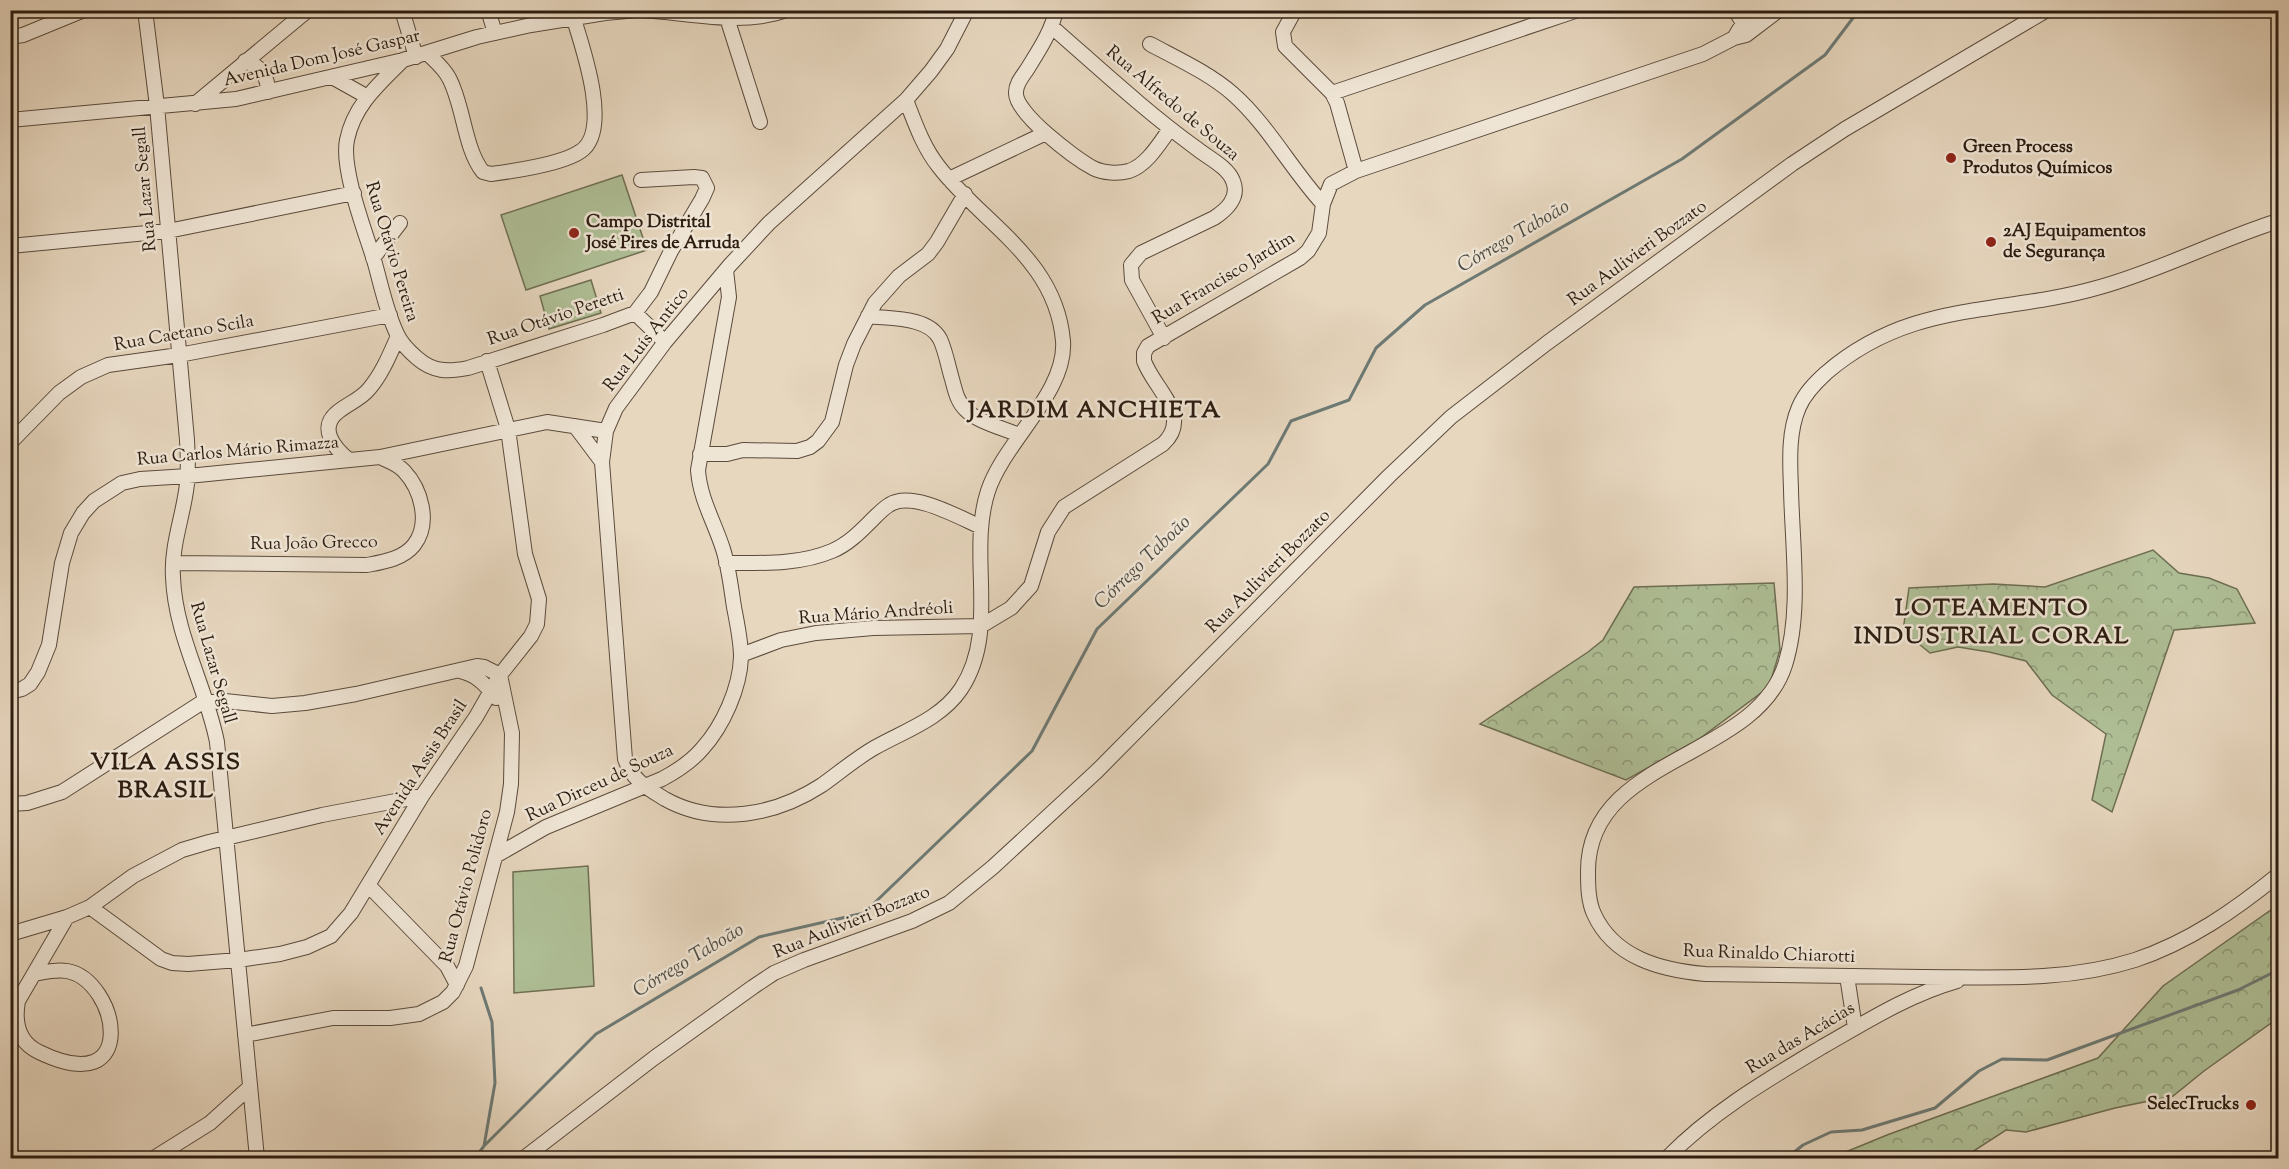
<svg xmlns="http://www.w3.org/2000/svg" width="2289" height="1169" font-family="'Sorts Mill Goudy',serif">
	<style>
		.green { fill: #afbf96; stroke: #6e6e53; stroke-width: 1.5 }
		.forest { fill: url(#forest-crowns); stroke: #6e6e53; stroke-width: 1.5 }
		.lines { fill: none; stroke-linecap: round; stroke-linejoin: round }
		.stream { stroke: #6d7a75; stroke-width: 3 }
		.minor-casing { stroke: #5b4b3c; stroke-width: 16 }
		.minor { stroke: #efe5d5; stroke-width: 14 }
		.poi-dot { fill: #8f2418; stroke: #efe5d5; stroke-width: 2 }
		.labels { text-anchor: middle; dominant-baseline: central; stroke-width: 5; stroke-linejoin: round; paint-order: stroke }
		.street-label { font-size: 18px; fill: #2c1c10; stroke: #efe5d5 }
		.poi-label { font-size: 18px; font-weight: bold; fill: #2c1c10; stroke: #efe5d5; text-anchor: start }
		.water-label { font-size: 20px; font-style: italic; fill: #4c4b43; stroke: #efe5d5 }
		.district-label { font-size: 24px; font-weight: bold; letter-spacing: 1.5px; fill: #2c1c10; stroke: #efe5d5 }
	</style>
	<defs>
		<pattern id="forest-crowns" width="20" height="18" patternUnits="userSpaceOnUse" patternTransform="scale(1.5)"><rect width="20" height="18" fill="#afbf96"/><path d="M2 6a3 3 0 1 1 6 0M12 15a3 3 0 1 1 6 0" fill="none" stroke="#8f9a79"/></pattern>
	</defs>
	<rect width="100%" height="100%" fill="#e7d7bf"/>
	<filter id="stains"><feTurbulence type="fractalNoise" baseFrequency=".00333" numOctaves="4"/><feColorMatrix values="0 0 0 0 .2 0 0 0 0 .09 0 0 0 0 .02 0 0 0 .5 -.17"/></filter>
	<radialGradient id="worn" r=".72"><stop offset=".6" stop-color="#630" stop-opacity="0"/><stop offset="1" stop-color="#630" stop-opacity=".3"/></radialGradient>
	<path class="green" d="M622,175L647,250L526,290L501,215Z
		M591,280L601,313L549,329L540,296Z
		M588,866L594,986L514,993L513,872Z"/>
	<path class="forest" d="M2153,550L2179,573L2209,578L2237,589L2255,623L2174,630L2112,812L2092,800L2106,734L2052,695L2026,661L1989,652L1958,647L1930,653L1903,631L1909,588L1993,584L2045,587Z
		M1774,583L1780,650L1769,687L1699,739L1626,780L1480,724L1588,652L1603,640L1634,587Z
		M2278,905V1018L2204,1071L2173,1096L2115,1108L2026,1132L2006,1130L1963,1158H1831L1887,1135L2098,1058L2163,986Z"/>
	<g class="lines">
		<path class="stream" d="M481,988L492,1022L495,1083L484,1146
			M1684,1154L1716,1158
			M475,1158L484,1146L596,1034L759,937L864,913L1032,751L1097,629L1268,464L1291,421L1349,400L1376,348L1425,305L1682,159L1825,55L1859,10
			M1787,1158L1803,1145L1831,1132L1862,1130L1935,1108L1979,1071L2002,1059L2047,1060L2238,990L2278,970"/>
		<g class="minor-casing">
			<path id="minor" d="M145,10L157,106L187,440C188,457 189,474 186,491C182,519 171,548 173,577C175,635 206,686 217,742L257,1158
				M402,10L416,57
				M488,10L495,33
				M639,10C687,12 740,27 787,10
				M1056,10C1052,31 1039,50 1028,68C1023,76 1016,83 1016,92C1014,113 1075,158 1093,168C1103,173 1118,174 1129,171C1147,165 1159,144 1170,129
				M1295,10L1283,32L1285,46L1332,93L1337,103L1356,171
				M1735,10L1743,23L1745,30
				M727,18L760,122
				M1052,27C1099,68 1145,111 1196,148C1207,157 1228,167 1233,181C1240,198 1226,210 1214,218L1141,253L1131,265L1132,280L1164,338
				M10,37L23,35L84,10
				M1734,38L1746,35L1779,10
				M1150,44C1178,59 1209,73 1233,94C1268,125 1291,169 1323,204
				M427,53C435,61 444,68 449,78C464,106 464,148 483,172L491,174C514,171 563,164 581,151C613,129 580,40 571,10
				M403,60C379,84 354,105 347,140C341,169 365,231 374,260C381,284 386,311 397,334C401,343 410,352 417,358C433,372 448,372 468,368L603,325L635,313L651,292L671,251L702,199L707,188L702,178L694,177L641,180
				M245,61C260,66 268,75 268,92
				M332,77L366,96
				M1332,93L1578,10
				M906,100C915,123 923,147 939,167C983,224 1056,259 1063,341C1067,392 1004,442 988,491C967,555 1000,630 961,689C941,719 904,731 874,748C855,759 839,773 822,785C776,815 715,827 665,799C647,788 632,780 625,759L602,462L606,431L616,408L665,342L730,265L769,223L906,100L931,71L947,49L967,10
				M195,104L308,10
				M10,120L236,99L403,60L477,37L531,25L605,13L638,10
				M949,179L1046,133
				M2278,221C2218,240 2161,270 2100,287C2000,316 1912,299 1826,373C1815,383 1805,393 1799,407C1788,432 1790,462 1791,489C1792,544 1802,612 1785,665C1755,760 1588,756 1588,871C1588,885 1588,901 1594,914C1614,958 1661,970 1705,974C1778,975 1850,976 1923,977C1994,977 2066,982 2135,960C2189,942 2235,910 2278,875
				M10,246L168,231L354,193
				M373,258L400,223
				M635,313L665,342
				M868,316C889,319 928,316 940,339C946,352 948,366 952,379C955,390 957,401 965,409C977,422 1003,428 1019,435
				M575,426L602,462
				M10,443L59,393L81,377L108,365L179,355L390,315
				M700,454H727L743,450L797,451L810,447L818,441L832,422L846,365L854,344L875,303L899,276L928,254L937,242L965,194
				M349,460C334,448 317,427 339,411C349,403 361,399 369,389C382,374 390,354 398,336
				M173,563L367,565C383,562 403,559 414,545C431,523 421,489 404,471C398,464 388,461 380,457
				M726,563C761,563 799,565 832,551C849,544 862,530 875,517C879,513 884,508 889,505C912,490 958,517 981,527
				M741,655L781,640L816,633L873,628L981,626L1011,608L1031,586L1048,532L1064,507L1163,444C1193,416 1154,389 1144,361V353L1148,346L1300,258L1308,251L1319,233L1323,204L1331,184L1356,171L1703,54L1734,38L1743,23L1758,10
				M460,671C477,675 485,684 496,698
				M10,692L22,689L30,684L38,672L49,645L62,563L71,533L83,513L94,501L122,483L140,479L188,476L380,457L547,422L606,431
				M10,804L27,803L62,792L201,703L225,701L272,706L305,703L356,694L477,666L484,667L500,675L512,733L511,784L507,812L466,966L453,992L443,1002L419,1014L390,1018H333L245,1035
				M497,855L546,827L662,779C677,771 691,762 702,749C723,726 740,688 741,657C741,641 737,623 734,607C731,588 729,568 723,549C714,521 700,499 698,470L729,297L726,270
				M369,886L447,966L457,985
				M90,907L161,959L172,963L188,964L238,960L280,954L307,947L331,936L351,913L422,796L476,717L500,675L531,636L537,624L539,599L525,554L508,429L487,361
				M10,934L67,917L90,907L133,876L182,850L209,842L322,815L422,796
				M34,974C45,972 56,969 67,971C118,980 142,1102 39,1052C18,1042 14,1023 18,1001L67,917
				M1847,976L1855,1028
				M154,1158L210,1123L250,1087
				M524,1158L654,1058L753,987L774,973L804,960L912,921L949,903L993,867L1097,771L1389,476L1451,417L1547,343L1792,164L1845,129L2047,10
				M1667,1158C1712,1112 1767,1080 1822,1047C1866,1022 1908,995 1957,981"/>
		</g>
		<use href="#minor" class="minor"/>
	</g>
	<g class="poi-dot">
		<circle cx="1951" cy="158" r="6"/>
		<circle cx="574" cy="233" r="6"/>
		<circle cx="1991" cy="242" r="6"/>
		<circle cx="2251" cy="1105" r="6"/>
	</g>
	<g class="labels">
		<g class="street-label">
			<text transform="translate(322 59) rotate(-13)">Avenida Dom José Gaspar</text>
			<text transform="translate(1172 104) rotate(40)">Rua Alfredo de Souza</text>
			<text transform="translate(146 189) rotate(-95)">Rua Lazar Segall</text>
			<text transform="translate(391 252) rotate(73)">Rua Otávio Pereira</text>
			<text transform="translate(1638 254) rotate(-36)">Rua Aulivieri Bozzato</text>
			<text transform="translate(1224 279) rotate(-31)">Rua Francisco Jardim</text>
			<text transform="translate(556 318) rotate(-19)">Rua Otávio Peretti</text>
			<text transform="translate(184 334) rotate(-10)">Rua Caetano Scila</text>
			<text transform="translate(647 340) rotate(-52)">Rua Luís Antico</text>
			<text transform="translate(238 452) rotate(-5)">Rua Carlos Mário Rimazza</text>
			<text transform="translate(314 544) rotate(-1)">Rua João Grecco</text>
			<text transform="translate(1269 572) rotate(-45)">Rua Aulivieri Bozzato</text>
			<text transform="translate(876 614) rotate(-4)">Rua Mário Andréoli</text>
			<text transform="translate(212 663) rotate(74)">Rua Lazar Segall</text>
			<text transform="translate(421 768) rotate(-57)">Avenida Assis Brasil</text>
			<text transform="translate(600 784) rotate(-25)">Rua Dirceu de Souza</text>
			<text transform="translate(467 886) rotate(-75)">Rua Otávio Polidoro</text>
			<text transform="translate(852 923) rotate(-22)">Rua Aulivieri Bozzato</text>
			<text transform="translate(1769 955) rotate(2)">Rua Rinaldo Chiarotti</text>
			<text transform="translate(1801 1039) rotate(-31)">Rua das Acácias</text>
		</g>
		<g class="poi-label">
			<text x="1963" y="148">Green Process<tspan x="1963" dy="21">Produtos Químicos</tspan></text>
			<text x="586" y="223">Campo Distrital<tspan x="586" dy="21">José Pires de Arruda</tspan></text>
			<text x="2003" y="232">2AJ Equipamentos<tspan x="2003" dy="21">de Segurança</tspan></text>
			<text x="2239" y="1105" text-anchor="end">SelecTrucks</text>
		</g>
		<g class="water-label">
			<text transform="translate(1514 237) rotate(-30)">Córrego Taboão</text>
			<text transform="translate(1143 563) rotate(-44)">Córrego Taboão</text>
			<text transform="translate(689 961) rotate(-31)">Córrego Taboão</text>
		</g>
		<g class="district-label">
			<text x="1095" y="411">JARDIM ANCHIETA</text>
			<text x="1992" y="609">LOTEAMENTO<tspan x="1992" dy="28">INDUSTRIAL CORAL</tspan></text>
			<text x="166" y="763">VILA ASSIS<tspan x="166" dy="28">BRASIL</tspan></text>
		</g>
	</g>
	<rect width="2289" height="1169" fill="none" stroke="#e7d7bf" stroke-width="36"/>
	<rect x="12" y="12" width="2265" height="1145" fill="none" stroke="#2c1c10" stroke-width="3"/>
	<rect x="18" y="18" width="2253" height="1133" fill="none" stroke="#2c1c10" stroke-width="1.5"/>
	<rect width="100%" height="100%" filter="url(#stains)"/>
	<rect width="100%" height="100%" fill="url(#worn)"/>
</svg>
